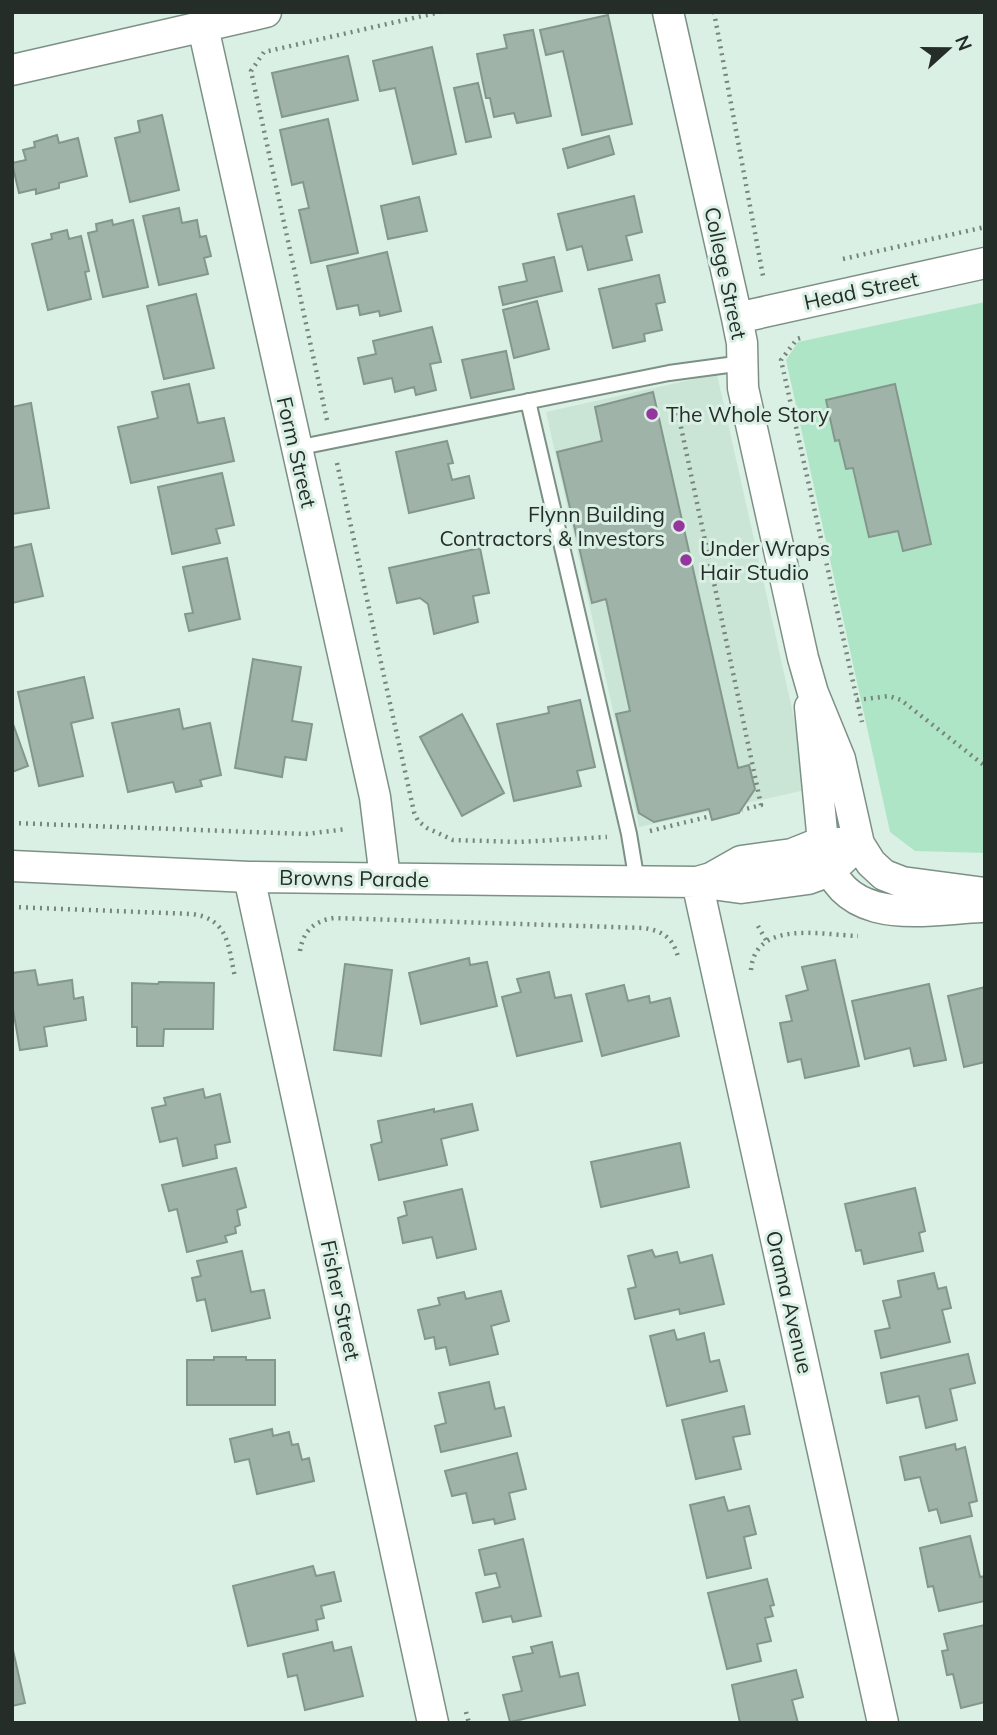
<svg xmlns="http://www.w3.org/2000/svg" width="997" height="1735" font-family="Mulish,sans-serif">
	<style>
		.built { fill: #cae5d5 }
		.green { fill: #afe5c7 }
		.building { fill: #a0b3a8; stroke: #84978c; stroke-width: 2 }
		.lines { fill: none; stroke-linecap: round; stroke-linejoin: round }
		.service-casing { stroke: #7d9085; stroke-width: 18 }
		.minor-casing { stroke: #7d9085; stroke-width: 33 }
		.path { stroke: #77857e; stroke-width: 4.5; stroke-dasharray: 2 5; stroke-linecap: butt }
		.service { stroke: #fff; stroke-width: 14 }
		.minor { stroke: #fff; stroke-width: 30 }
		.poi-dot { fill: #95359e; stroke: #dbf0e4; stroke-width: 2.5 }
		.labels { text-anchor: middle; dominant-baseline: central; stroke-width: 6; stroke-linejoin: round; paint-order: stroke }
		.street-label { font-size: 21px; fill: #252d29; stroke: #dbf0e4 }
		.poi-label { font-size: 21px; fill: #252d29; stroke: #dbf0e4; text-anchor: start }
	</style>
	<rect width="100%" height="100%" fill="#dbf0e4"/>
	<path class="built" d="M717,374L810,789L639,827L546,412Z"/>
	<path class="green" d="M985,302V853L915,851L890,832L786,360L798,342Z"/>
	<path class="building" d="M608,15L632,124L582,135L563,51L546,55L540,30Z
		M533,30L551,116L517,123L514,113L494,117L490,98H486L477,54L507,48L504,35Z
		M432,47L456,154L413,164L395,88L380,91L373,61Z
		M348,56L358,100L282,117L272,73Z
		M478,83L491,137L466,142L454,88Z
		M162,115L179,190L130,202L115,138L140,132L138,121Z
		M328,119L358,253L311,263L299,210L309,208L303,182L292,185L280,130Z
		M57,135L59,143L78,138L87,176L59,183V188L36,194V189L19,193L12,163L26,160L23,150L35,147L34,142Z
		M609,136L614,154L568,168L563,149Z
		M634,196L642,232L626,236L632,260L588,270L582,246L567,250L558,214Z
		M419,197L427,231L388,239L381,206Z
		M179,208L182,223L197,220L200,237L206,236L211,256L204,258L208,274L159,285L143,216Z
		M112,220L113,225L133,220L148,287L103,297L88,233L97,231L96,224Z
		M67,230L69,239L81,236L89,271L85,272L91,299L48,310L32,244L52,239L51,234Z
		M387,252L401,311L380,316L379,311L360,315L358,305L337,309L327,266Z
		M554,257L562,291L503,305L499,287L527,281L523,264Z
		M659,275L665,302L656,304L662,330L644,334L645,341L613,348L599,289Z
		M196,294L214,368L164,379L147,306Z
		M537,301L549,349L514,358L503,310Z
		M432,327L441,362L430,364L436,390L416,395L414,387L395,392L392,378L364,384L358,358L376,354L373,341Z
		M506,351L514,389L471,398L462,360Z
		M189,384L198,423L224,418L234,461L131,483L118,427L158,418L152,392Z
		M895,384L931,544L903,551L898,531L869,537L853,468L846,469L839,440L835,441L826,400Z
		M653,392L738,768L749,765L755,789L739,813L712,820L709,809L654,822L639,813L616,714L630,711L606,599L592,603L557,452L602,441L595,407Z
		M31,403L49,508L12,514V407Z
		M447,441L453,463L448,464L452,480L469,476L474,498L409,513L396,452Z
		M222,473L234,525L216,529L220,543L172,554L158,487Z
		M31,544L43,596L12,603V548Z
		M480,548L489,593L473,596L478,622L434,634L428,604L420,598L397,603L389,568Z
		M227,558L240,619L189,631L185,614L193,613L183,567Z
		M253,659L301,667L292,721L312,724L306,760L285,757L282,777L235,768Z
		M84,677L93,718L71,723L83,776L39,786L18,692Z
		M580,700L595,767L577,771L581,786L514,801L497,724L549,713L548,707Z
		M179,709L183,729L210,723L221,775L200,780L202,786L176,792L173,782L128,792L112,723Z
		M462,714L504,793L462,816L420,737Z
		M12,721L28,766L12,772Z
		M469,958L470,965L487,962L497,1006L421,1024L409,973Z
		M835,960L859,1066L805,1078L801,1059L788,1062L780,1023L792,1021L786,996L808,990L802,967Z
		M345,964L392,970L381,1056L334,1050Z
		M35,970L38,985L72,980L74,999L83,997L86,1020L44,1027L47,1046L20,1050L12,1003V973Z
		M549,972L555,998L571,995L582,1041L517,1056L502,997L521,992L517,979Z
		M159,982L214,983L213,1029H164L163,1046H137V1027H132V983L158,984Z
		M929,984L946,1060L914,1066L910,1048L865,1059L852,1001Z
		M624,985L628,1001L649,996L650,1003L670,998L679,1036L602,1056L586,994Z
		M985,987V1062L964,1067L948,996Z
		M203,1089L205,1098L220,1094L230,1142L215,1145L217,1158L183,1166L177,1138L160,1142L152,1108L166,1105L164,1098Z
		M472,1104L478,1130L441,1139L447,1165L379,1180L371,1145L382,1142L378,1121L434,1109V1112Z
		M680,1143L689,1187L601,1207L591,1162Z
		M236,1168L246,1207L237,1210L240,1225L235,1227L236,1233L225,1236L227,1242L187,1252L177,1209L169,1211L162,1185Z
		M915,1188L925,1231L919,1233L923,1251L864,1264L861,1250L856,1251L845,1204Z
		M462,1189L476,1249L437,1258L432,1237L403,1243L398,1218L407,1215L404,1202Z
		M652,1250L655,1257L677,1252L680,1263L712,1255L724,1304L680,1314L679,1309L635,1319L628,1289L636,1287L628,1256Z
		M242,1251L251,1292L264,1290L270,1318L212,1331L205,1299L197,1301L192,1278L201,1276L197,1261Z
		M934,1273L938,1289L946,1287L951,1308L942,1310L950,1342L881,1358L875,1331L890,1328L883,1301L901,1297L898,1281Z
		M501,1291L509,1321L491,1326L498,1354L450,1365L446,1347L436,1349L434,1337L425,1339L418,1310L440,1305L438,1298L464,1292L466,1299Z
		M674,1330L677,1340L704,1333L710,1362L719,1360L727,1391L667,1406L650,1336Z
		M968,1354L975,1383L950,1389L957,1420L926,1428L919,1396L887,1403L881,1373Z
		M214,1357H246V1360H275V1405H187V1360H214Z
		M489,1382L495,1409L504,1407L511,1436L441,1452L435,1426L446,1423L439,1393Z
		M744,1406L750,1434L733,1437L741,1469L696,1479L682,1420Z
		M272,1429L273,1436L289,1432L292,1445L298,1444L302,1460L309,1458L314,1481L257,1494L249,1459L235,1462L230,1439Z
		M955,1444L956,1450L965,1447L977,1501L969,1503L972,1516L941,1523L937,1509L929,1511L920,1477L905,1480L900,1457Z
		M517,1453L526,1489L509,1493L515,1519L495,1524L494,1519L473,1523L466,1493L452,1496L445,1471Z
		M724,1497L728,1511L749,1506L756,1534L744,1537L751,1568L707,1578L690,1505Z
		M970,1536L980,1577L985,1576V1601L939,1611L933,1586L928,1587L920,1548Z
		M523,1539L541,1616L513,1622L511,1616L483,1622L476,1593L500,1587L496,1573L485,1575L479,1550Z
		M313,1566L316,1576L334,1572L341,1601L321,1606L324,1618L316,1620L318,1630L248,1646L233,1586Z
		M767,1579L774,1605L770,1606L773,1616L765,1618L771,1641L757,1644L761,1661L727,1669L708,1593Z
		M985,1625V1702L961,1708L953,1674L947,1675L942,1651L948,1650L944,1634Z
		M332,1642L334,1651L351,1647L363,1696L305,1710L297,1675L288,1677L283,1654Z
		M552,1642L560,1677L578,1673L585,1705L510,1722L503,1695L522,1691L513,1657L533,1653L531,1647Z
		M12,1646L25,1703L12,1706Z
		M796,1670L803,1697L792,1700L798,1723H740L732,1685Z"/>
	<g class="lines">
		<g class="service-casing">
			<path id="service" d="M528,401L629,834L637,882
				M296,448L669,373L743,363"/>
		</g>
		<g class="minor-casing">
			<path id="minor" d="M668,12L737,318L742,343L743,388L803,658L813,693L840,759L859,844L871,863L884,875L902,882L985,893
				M203,27L375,797L385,878
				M12,70L266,12
				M737,318L985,263
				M810,707L824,853C844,928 921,910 981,907
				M12,866L249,877L697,882L741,888L808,879L830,871L859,844
				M249,877L433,1723
				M697,882L883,1723
				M697,882L711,878L741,861L792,854L822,842L839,843"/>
		</g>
		<path class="path" d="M714,12L763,276
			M843,259L985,227
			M800,338L797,339L781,360L862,722
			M678,413L761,805L742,810
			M327,420L251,71L264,52L440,12
			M337,463L414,812L418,821L427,828L453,840L519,842L607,837
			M857,700L889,696L901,700L985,766
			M12,823L306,834L347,829
			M650,831L711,816
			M12,907L192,914C229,919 228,946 235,977
			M758,926L766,940
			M300,951C303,931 314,921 334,918L644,928C663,931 673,938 678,957
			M751,970C755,919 822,935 858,936
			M466,1712L469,1723"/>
		<use href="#service" class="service"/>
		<use href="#minor" class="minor"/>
	</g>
	<g class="poi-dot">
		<circle cx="652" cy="414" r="7"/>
		<circle cx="679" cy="526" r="7"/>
		<circle cx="686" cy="560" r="7"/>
	</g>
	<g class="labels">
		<g class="street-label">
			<text transform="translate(726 273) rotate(78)">College Street</text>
			<text transform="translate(861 290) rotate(-12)">Head Street</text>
			<text transform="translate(297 452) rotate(77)">Form Street</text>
			<text transform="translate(354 878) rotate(1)">Browns Parade</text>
			<text transform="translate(341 1300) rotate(78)">Fisher Street</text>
			<text transform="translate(790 1302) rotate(77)">Orama Avenue</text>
		</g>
		<g class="poi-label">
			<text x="666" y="414">The Whole Story</text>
			<text x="665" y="514" text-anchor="end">Flynn Building<tspan x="665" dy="24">Contractors &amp; Investors</tspan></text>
			<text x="700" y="548">Under Wraps<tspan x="700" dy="24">Hair Studio</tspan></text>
		</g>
	</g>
	<rect width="997" height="1735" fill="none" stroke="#252d29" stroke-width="28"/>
	<g transform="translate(948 49) rotate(69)" stroke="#dbf0e4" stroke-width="5" paint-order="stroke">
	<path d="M0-5L12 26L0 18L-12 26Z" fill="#252d29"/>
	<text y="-10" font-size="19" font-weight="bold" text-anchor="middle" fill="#252d29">N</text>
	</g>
</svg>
